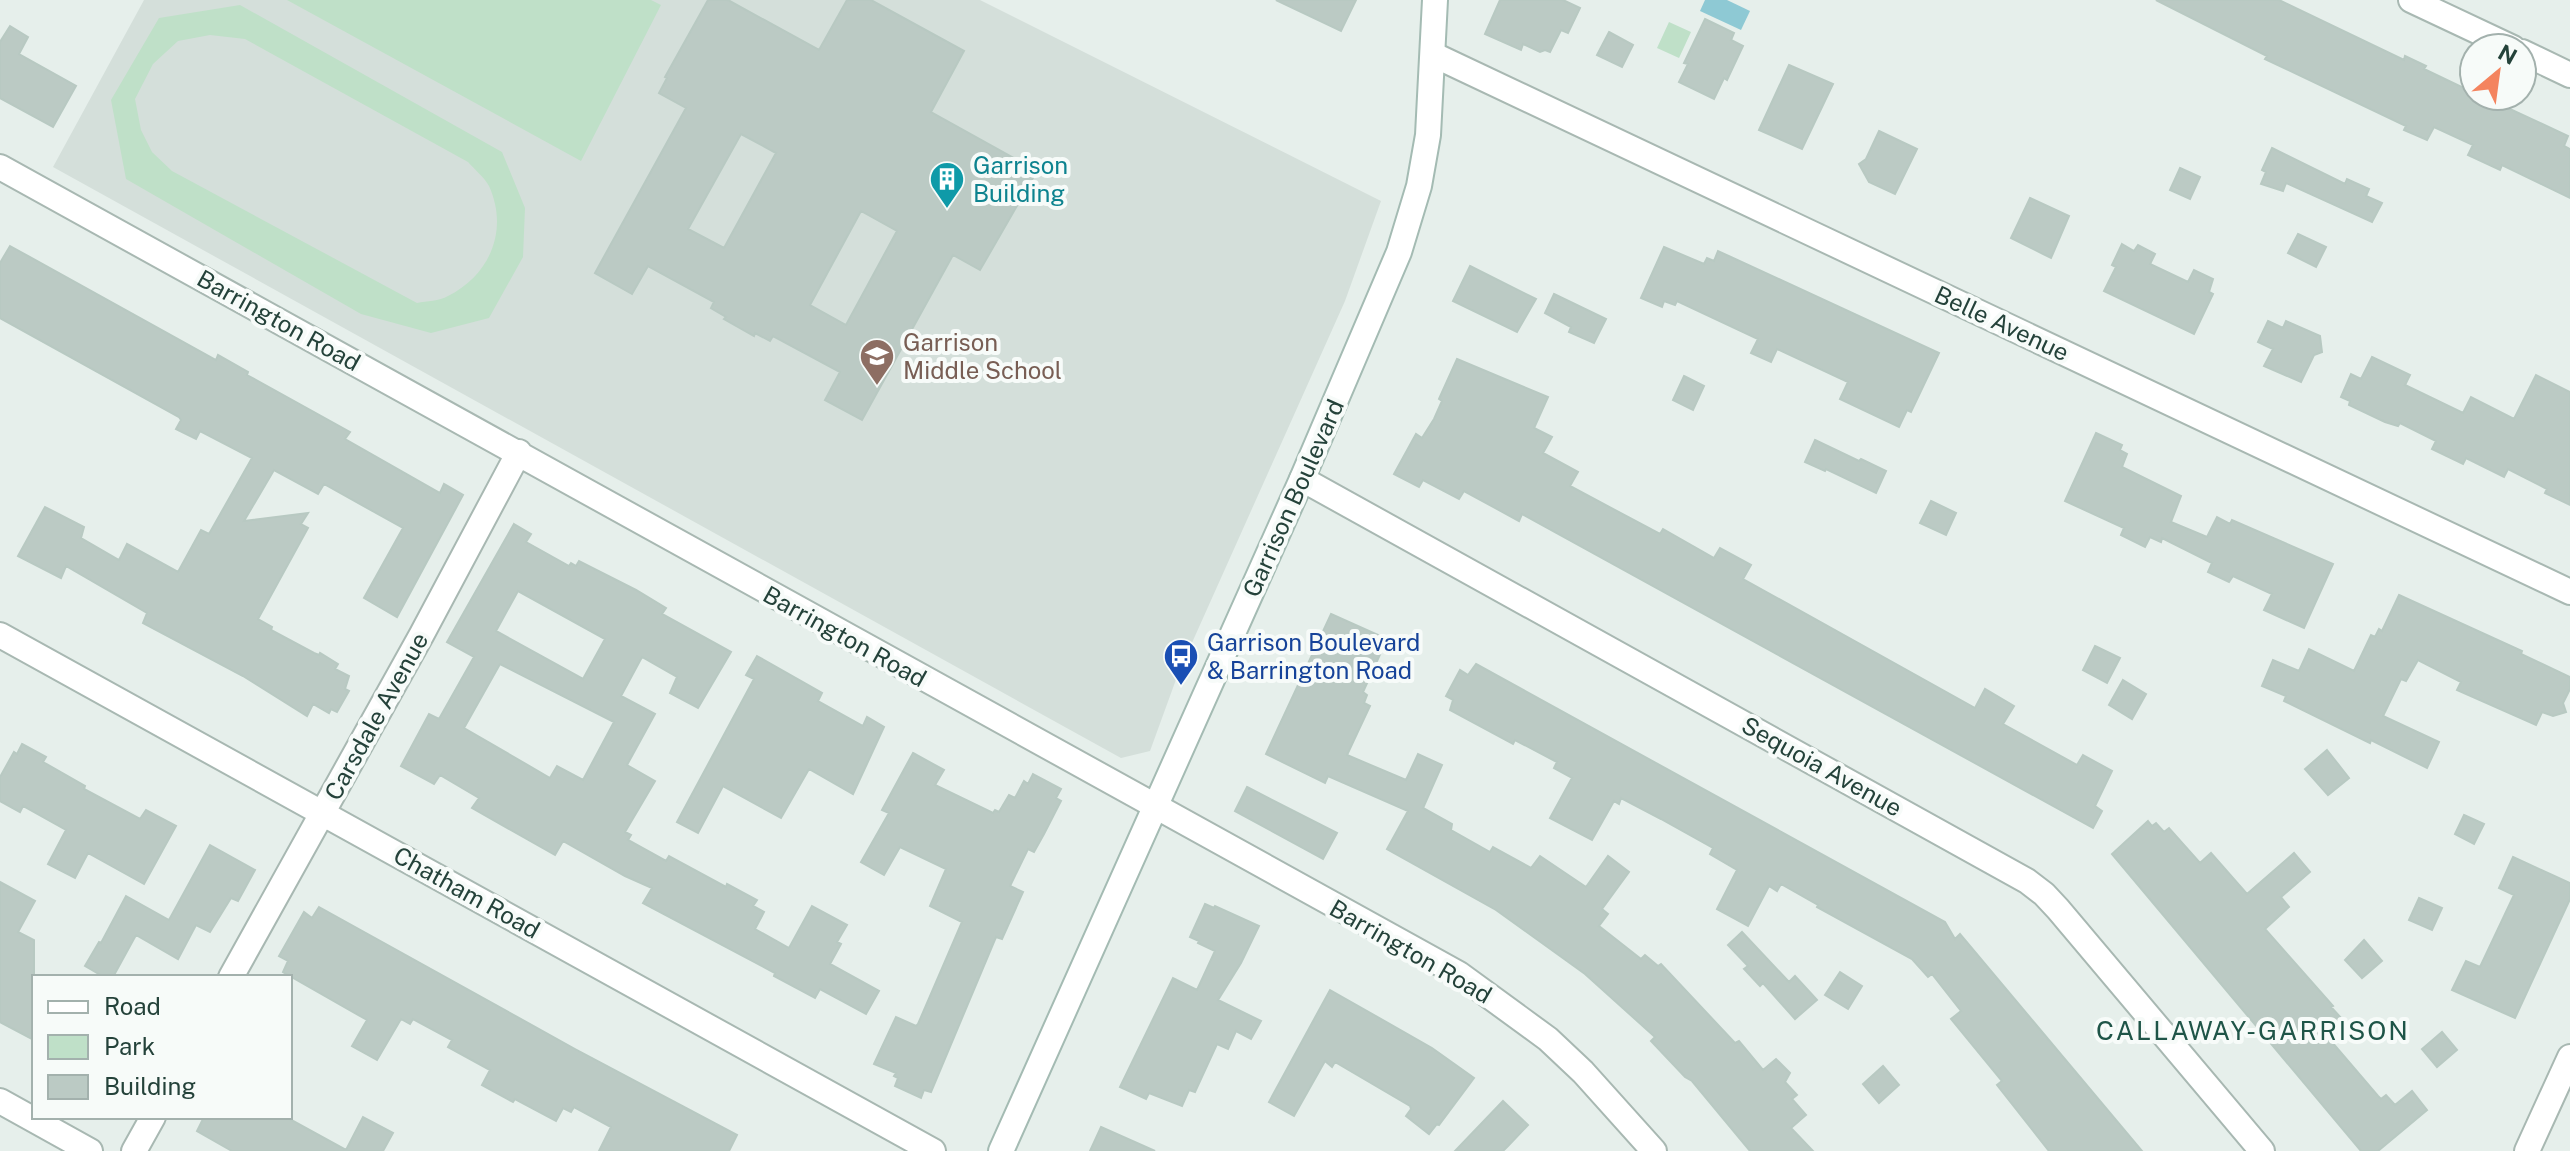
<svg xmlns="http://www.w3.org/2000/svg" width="2570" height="1151" font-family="'Public Sans',sans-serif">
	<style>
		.built { fill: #d4dfda }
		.green { fill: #bfe0c8; fill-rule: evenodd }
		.water { fill: #8ec9d4 }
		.building { fill: #bbcac4; stroke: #b8c9c2; stroke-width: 2; fill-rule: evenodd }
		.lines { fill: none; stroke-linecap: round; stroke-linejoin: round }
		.minor-casing { stroke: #a8b8b2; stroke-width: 28 }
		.tertiary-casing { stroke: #a8b8b2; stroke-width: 28 }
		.secondary-casing { stroke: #a4bbb3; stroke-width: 28 }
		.minor { stroke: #fff; stroke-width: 24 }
		.tertiary { stroke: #fff; stroke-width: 24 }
		.secondary { stroke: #fff; stroke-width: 24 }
		.labels { text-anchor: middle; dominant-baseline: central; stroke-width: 8; stroke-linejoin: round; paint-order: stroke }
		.culture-label { font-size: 24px; fill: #0d838f; stroke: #f7fbf9; text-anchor: start }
		.street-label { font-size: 24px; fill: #24423a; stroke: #f7fbf9 }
		.education-label { font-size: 24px; fill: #785e54; stroke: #f7fbf9; text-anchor: start }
		.transit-label { font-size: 24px; fill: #164399; stroke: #f7fbf9; text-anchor: start }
		.neighbourhood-label { font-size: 26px; letter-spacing: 2px; fill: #1f5548; stroke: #f7fbf9 }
	</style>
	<rect width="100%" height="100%" fill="#e6efeb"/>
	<path class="built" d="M144,0H980L1381,201L1345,301L1178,674L1150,751L1121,758L53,167Z"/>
	<path class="green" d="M287,0H651L661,5L581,161Z
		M240,5L502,152L525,208L523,257L489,318L431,333L361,314L126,179L111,100L159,18ZM210,35L245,39L468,162C475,170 484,177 489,186C509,230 490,275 448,296C439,301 427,301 417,303L172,171L152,152L141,130L135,99L153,64L178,41Z
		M1669,22L1691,32L1679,58L1657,48Z"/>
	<path class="water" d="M1705,0H1727L1750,11L1741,30L1700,11Z"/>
	<path class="building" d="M708,0H728L819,50L847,0H871L964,51L931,112L1037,171L980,270L953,255L862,420L825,400L840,372L773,336L770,341L755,333L754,336L724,319L726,317L711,308L714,302L648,266L632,294L595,273L686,108L659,93L667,78L665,77ZM741,134L776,153L724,248L688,229ZM861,211L897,231L846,325L810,305Z
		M1276,0H1356L1341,31Z
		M1500,0H1563L1580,8L1568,33L1561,30L1550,52L1545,50L1540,52L1523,44L1521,50L1485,34Z
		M2156,0H2279L2404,60L2405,56L2426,66L2424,69L2474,93V96H2482L2568,136L2564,146L2570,149V198L2502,165L2500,170L2468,155L2473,145L2434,127L2427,140L2404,130L2406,126L2265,59L2267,56Z
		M1705,19L1734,33L1731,40L1743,46L1727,80L1724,78L1714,99L1679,82L1688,64L1684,63Z
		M10,26L28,37L19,54L76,86L53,127L0,98V42Z
		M1609,32L1633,45L1622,67L1597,55Z
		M1789,65L1833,84L1802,149L1759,130Z
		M1879,131L1917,149L1895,194L1869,182L1859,164L1866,159Z
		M2272,148L2345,184L2347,179L2369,189L2366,196L2382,203L2372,222L2286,183L2283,191L2261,184L2266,172L2262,170Z
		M2180,168L2200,177L2190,199L2170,190Z
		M2030,198L2069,216L2051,258L2011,238Z
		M2298,234L2326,247L2316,267L2288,253Z
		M2122,244L2134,251L2138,245L2155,254L2150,264L2188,282L2194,270L2213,279L2209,292L2213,294L2194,334L2104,291L2116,267L2112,265Z
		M10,246L216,360L218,355L248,372L247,375L350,432L345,439L440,493L444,484L463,495L397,617L364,598L403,528L324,484L318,494L274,470L244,521L308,513L301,524L308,528L258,619L272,627L271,630L314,653L319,655L320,653L338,664L335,669L349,676L345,689L349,691L337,712L331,709L329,713L313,704L307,716L243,676L143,623L147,613L66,566L61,578L18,556L45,507L84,527L81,538L119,560L127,544L178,572L201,530L209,534L252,458L200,431L196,439L176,429L181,420L179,417L0,318V263Z
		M1664,247L1704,264L1707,258L1714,261L1718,251L1939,353L1911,412L1907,410L1899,427L1840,399L1848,382L1777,349L1771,362L1751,353L1758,339L1677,301L1675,305L1664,301L1662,307L1641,298Z
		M1470,266L1536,299L1517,332L1453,301Z
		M1554,294L1606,319L1594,343L1569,332L1571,327L1545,313Z
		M2268,321L2283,328L2286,321L2320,336L2322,352L2314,355L2301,382L2264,366L2273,349L2258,342Z
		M2372,357L2410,375L2405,385L2463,413L2471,397L2514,419L2536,375L2570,392V505L2545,493L2547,489L2508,469L2504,477L2466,458L2463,464L2432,449L2436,441L2400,423L2398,426L2385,422L2349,405L2350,401L2341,397L2351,374L2361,379Z
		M1457,359L1548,397L1534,428L1552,437L1543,453L1578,472L1570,486L1660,534L1663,529L1714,558L1720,548L1751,565L1743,579L1975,708L1985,689L2014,706L2003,724L2077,765L2083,755L2112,771L2095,806L2102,811L2093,828L1522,514L1519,521L1464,491L1459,499L1423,480L1419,487L1394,474L1416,434L1422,438L1434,419L1442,401L1439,399Z
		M1684,376L1704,386L1693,410L1673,400Z
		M2096,433L2122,445L2120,450L2127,454L2122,467L2181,496L2171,522L2207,537L2217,517L2230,524L2232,520L2333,564L2304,628L2264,610L2272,594L2233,576L2229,582L2208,572L2212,563L2162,538L2161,542L2150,537L2145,547L2121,535L2124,528L2065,501Z
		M1815,440L1859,461L1861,459L1886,471L1876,493L1826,469L1825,471L1805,462Z
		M1931,501L1956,513L1946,535L1920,523Z
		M514,524L531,534L526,542L569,566L571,563L576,566L579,561L636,590L666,608L662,614L731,652L698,708L670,693L677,677L642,657L621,696L655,714L627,765L655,781L625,832L631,835L628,840L666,861L669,856L726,887L727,884L757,900L753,906L764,912L755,929L789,948L812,906L847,925L837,942L841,944L830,964L879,991L866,1014L820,989L815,998L774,976L775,973L643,903L652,888L625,876L563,841L555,855L472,808L479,798L440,775L434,784L401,766L429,714L439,719L474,657L447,642ZM518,591L605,639L583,679L496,631ZM500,664L614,722L583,780L557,766L550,778L464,728Z
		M2399,595L2522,651L2521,654L2570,677V689L2563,703L2566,712L2553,716L2542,712L2536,725L2457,690L2461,682L2418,660L2406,681L2401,679L2383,716L2439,742L2427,768L2371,740L2370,743L2284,701L2286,696L2262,686L2273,660L2299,671L2309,649L2354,671L2371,635L2375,637L2379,629L2382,631Z
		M1331,614L1387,639L1363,692L1367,695L1364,703L1370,706L1347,755L1406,780L1418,754L1442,765L1423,808L1452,824L1451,830L1490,852L1493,847L1531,868L1540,856L1586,887L1608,856L1629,872L1602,909L1608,914L1599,926L1641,959L1645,955L1658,966L1661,964L1735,1043L1739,1041L1763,1070L1776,1059L1790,1073L1785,1082L1797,1095L1792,1099L1806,1115L1791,1128L1813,1151H1750L1692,1081L1685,1077L1651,1041L1655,1037L1585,974L1496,910L1387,849L1408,811L1328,776L1325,783L1266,754Z
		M2095,646L2120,658L2107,683L2083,670Z
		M757,656L822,693L818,701L863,726L867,717L884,727L853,794L809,769L781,818L723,786L698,833L677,822L754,679L746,675Z
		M1476,664L1945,922L1955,939L1960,934L2142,1151H2049L1997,1085L2002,1081L1951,1019L1961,1011L1932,974L1928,977L1912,959L1817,907L1818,905L1781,884L1777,891L1769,886L1748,926L1717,909L1737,870L1710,854L1713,848L1661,819L1621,798L1619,804L1614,801L1592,840L1550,818L1572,778L1554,768L1557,762L1515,740L1513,744L1450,710L1453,700L1446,696L1460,670L1468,675Z
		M2123,680L2146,694L2132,719L2109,705Z
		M22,744L46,757L43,762L85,786L84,789L140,819L146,810L176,826L144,884L88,853L75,878L48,864L66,830L23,806L20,812L0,801V777L14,752L17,754Z
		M2327,750L2349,778L2328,795L2305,769Z
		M913,753L944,770L935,785L993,813L995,810L999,812L1009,795L1015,798L1024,781L1028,784L1033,774L1061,789L1056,798L1061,801L1044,834L1034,852L1028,849L1010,886L1023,892L1002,939L996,937L931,1092L924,1090L921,1098L895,1086L898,1078L894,1076L896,1073L874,1064L896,1017L916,1026L918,1024L962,922L930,906L946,869L900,847L884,875L861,862L889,813L882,810Z
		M1247,787L1337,833L1323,859L1235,811Z
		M2464,815L2484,824L2474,844L2455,834Z
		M2148,821L2152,826L2156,823L2164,832L2169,828L2200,863L2211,853L2247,894L2294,853L2310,872L2281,897L2289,907L2265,929L2333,1006L2331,1007L2342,1019L2325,1034L2378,1096L2381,1099L2386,1095L2395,1105L2412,1091L2427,1110L2378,1151H2361L2112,854Z
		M210,845L255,870L238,901L231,898L210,932L196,925L178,959L136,935L113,977H104L85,966L99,942L101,943L126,896L169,920Z
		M2513,857L2570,883V899L2515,1018L2452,990L2466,961L2480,967L2514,895L2499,888Z
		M0,882L35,901L18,932L34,940V1040L0,1022Z
		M2419,898L2442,908L2432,930L2409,920Z
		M1205,904L1214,908L1215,906L1259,926L1241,963L1218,1000L1261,1021L1251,1039L1236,1031L1228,1049L1217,1044L1195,1092L1189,1090L1182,1106L1149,1093L1146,1099L1120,1087L1173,978L1197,990L1215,951L1198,943L1199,941L1190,937Z
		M319,907L575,1049L737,1135L729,1151H599L611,1127L574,1107L571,1112L563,1108L556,1121L515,1099L513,1102L482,1085L490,1070L448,1047L452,1040L413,1019L410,1024L401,1019L377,1060L352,1046L367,1020L283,972L288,961L279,956L304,912L312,918Z
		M1742,932L1789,982L1795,976L1817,1000L1795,1019L1763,983L1760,986L1744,969L1748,966L1728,945Z
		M2364,940L2382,961L2362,978L2345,960Z
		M1840,972L1862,986L1848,1009L1825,995Z
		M1330,990L1432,1048L1474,1078L1439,1125L1437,1124L1429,1134L1406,1116L1411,1109L1410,1106L1335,1062L1332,1067L1325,1061L1294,1116L1269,1102Z
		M2442,1032L2457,1050L2437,1067L2422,1049Z
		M1883,1066L1899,1085L1879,1103L1863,1084Z
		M1503,1101L1528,1125L1508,1146L1503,1151H1455Z
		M204,1117H286L346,1150L363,1117L393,1133L383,1151H232L197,1131Z
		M1101,1127L1155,1151H1090Z"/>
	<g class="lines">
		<g class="minor-casing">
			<path id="minor" d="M2411,0L2513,48
				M2522,52L2570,75
				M0,167L1459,974L1548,1039L1583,1072L1654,1151
				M1302,479L2027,881L2044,894L2058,909L2262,1151
				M0,635L933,1151
				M231,977L422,634L519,452
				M0,1101L90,1151
				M134,1151L153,1117
				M2527,1151L2570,1057"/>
		</g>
		<g class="tertiary-casing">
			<path id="tertiary" d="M1434,55L2570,592"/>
		</g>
		<g class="secondary-casing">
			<path id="secondary" d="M1001,1151L1302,479L1399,252L1419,186L1428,135L1435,0"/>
		</g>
		<use href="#minor" class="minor"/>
		<use href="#tertiary" class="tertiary"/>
		<use href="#secondary" class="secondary"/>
	</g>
	<defs>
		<g id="building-pin" transform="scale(1.8)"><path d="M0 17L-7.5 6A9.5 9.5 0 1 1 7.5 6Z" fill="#0f9aa8" stroke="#f7fbf9"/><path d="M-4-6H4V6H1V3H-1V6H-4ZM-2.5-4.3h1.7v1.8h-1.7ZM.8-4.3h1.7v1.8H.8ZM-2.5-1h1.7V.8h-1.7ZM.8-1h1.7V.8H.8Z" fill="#fff"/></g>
		<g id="school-pin" transform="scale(1.8)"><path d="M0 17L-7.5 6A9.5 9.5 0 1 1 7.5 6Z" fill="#8d6e63" stroke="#f7fbf9"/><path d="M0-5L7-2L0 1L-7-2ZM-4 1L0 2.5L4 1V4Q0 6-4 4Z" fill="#fff"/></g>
		<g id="bus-pin" transform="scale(1.8)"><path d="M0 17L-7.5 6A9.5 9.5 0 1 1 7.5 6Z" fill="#1a4fb4" stroke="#f7fbf9"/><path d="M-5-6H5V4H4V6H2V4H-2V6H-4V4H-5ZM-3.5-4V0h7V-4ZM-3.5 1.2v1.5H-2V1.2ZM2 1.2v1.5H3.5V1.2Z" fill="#fff"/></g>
	</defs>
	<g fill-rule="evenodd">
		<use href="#building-pin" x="947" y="179"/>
		<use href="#school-pin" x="877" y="356"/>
		<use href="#bus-pin" x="1181" y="656"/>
	</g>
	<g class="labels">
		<g class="culture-label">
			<text x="973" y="165">Garrison<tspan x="973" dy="28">Building</tspan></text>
		</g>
		<g class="street-label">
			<text transform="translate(279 320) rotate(29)">Barrington Road</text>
			<text transform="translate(2002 323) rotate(25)">Belle Avenue</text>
			<text transform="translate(1293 498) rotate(-66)">Garrison Boulevard</text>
			<text transform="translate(845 636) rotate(29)">Barrington Road</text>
			<text transform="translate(376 716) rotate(-61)">Carsdale Avenue</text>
			<text transform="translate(1822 766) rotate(29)">Sequoia Avenue</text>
			<text transform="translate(467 892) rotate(29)">Chatham Road</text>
			<text transform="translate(1411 951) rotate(30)">Barrington Road</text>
		</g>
		<g class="education-label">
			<text x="903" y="342">Garrison<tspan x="903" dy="28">Middle School</tspan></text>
		</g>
		<g class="transit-label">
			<text x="1207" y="642">Garrison Boulevard<tspan x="1207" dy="28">&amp; Barrington Road</tspan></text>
		</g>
		<g class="neighbourhood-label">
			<text x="2253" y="1030">CALLAWAY-GARRISON</text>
		</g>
	</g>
	<rect x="32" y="975" width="260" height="144" fill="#f7fbf9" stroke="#a3b1ad" stroke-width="2"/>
	<rect x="48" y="1001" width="40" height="12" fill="#ffffff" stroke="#a3b1ad" stroke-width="2"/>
	<text x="104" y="1015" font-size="24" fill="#24423a">Road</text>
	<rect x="48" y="1035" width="40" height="24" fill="#bfe0c8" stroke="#a3b1ad" stroke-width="2"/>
	<text x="104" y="1055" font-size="24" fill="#24423a">Park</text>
	<rect x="48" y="1075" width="40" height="24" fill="#bbcac4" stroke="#a3b1ad" stroke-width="2"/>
	<text x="104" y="1095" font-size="24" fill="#24423a">Building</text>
	<g transform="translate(2498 72) rotate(29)"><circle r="38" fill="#f7fbf9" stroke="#a3b1ad" stroke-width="2"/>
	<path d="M0-6L14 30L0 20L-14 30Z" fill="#f4845f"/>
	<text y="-12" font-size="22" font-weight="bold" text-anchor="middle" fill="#24423a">N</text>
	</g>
</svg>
